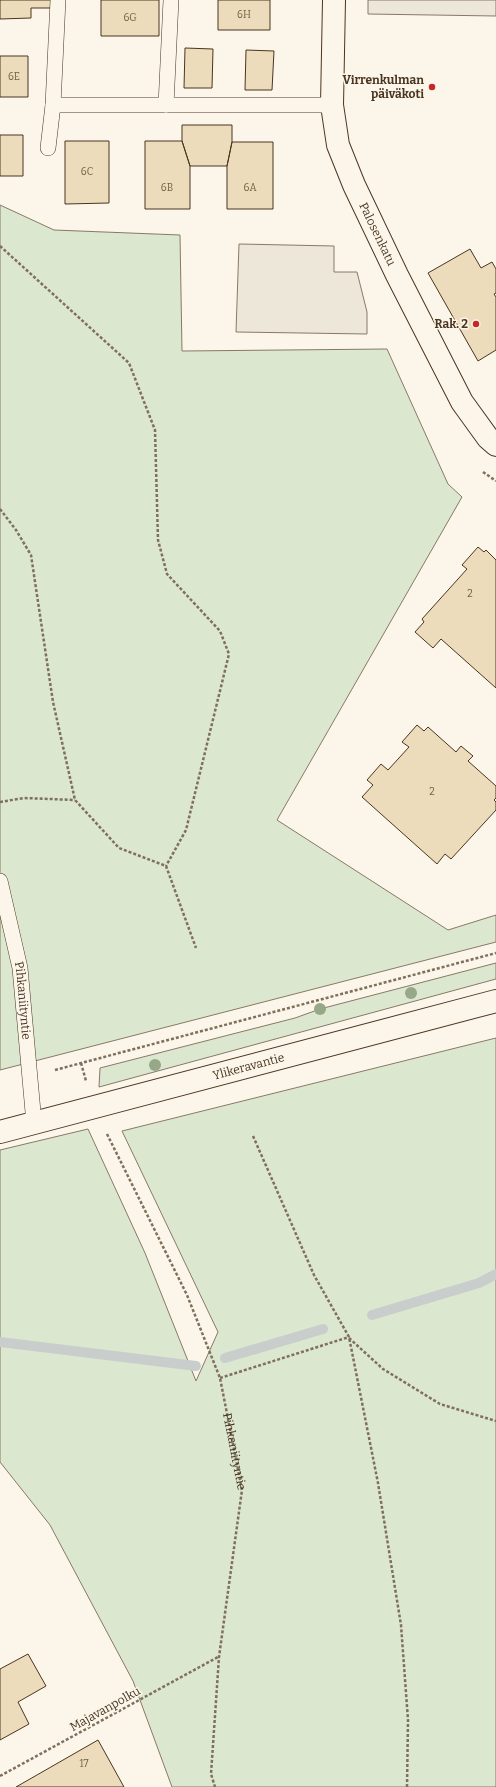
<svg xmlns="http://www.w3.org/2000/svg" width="496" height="1787" font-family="Bitter,serif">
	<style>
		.green { fill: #dce7d0; stroke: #887966 }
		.parking { fill: #ede7d9; stroke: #887966 }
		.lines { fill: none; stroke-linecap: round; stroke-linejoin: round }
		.stream { stroke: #c9cecd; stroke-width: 10 }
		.building { fill: #ecdcbc; stroke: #4a3520 }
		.service-casing { stroke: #4a3520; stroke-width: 16 }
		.minor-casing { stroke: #4a3520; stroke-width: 24 }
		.tertiary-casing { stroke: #4a3520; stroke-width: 24 }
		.path { stroke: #7f6f5c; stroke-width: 2.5; stroke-dasharray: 3 2; stroke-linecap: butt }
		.service { stroke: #fbf6e9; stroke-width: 15 }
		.minor { stroke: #fbf6e9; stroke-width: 22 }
		.tertiary { stroke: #fbf6e9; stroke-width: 22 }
		.tree { fill: #96a887 }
		.poi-dot { fill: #c62828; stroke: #fbf6e9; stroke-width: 1.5 }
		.labels { text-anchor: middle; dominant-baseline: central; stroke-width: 3; stroke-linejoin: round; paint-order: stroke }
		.number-label { font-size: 10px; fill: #725f47 }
		.poi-label { font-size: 12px; font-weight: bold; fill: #4a3520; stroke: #fbf6e9; text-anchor: end }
		.street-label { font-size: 12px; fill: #4a3520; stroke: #fbf6e9 }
	</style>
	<rect width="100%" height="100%" fill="#fbf6e9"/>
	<path class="green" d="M0,205L54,230L180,235L182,351L387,349L448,484L462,497L277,820L448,930L496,915V942L0,1070Z
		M496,963V979L99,1087L100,1068L295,1018L320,1009Z
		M496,1038V1787H172L133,1681L50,1525L0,1462V1150L88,1129L145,1253L196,1381L218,1332L122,1131Z"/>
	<path class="parking" d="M368,0H496V16L368,14Z
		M239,244L334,246V272H357L367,312V334L236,332Z"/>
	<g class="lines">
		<path class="stream" d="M372,1315L479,1283L496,1274
			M0,1342L196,1366
			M225,1358L323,1329"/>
	</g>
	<path class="building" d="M0,0H51V8H31V18L0,19Z
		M101,0H159V36H101Z
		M218,0H270V30H218Z
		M185,48L213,49L212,88H184Z
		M246,50L274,51L272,90H245Z
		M0,56H28V97H0Z
		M182,125H232V142L227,166H190L182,141Z
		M0,135H23V176H0Z
		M65,141H109V203L65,204Z
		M145,141H182L190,166V209H145Z
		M232,142H273V209H227V166Z
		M470,249L481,268L492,262L496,269V293L494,294L496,297V350L478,361L428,273Z
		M478,547L484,552L486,550L496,560V688L441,639L433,648L415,632L424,622L422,619L467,569L462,565Z
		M417,725L424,731L428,727L456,752L461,746L473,756L468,761L496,786V798L494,800L496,802V810L451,859L445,854L437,864L362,797L373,785L367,780L381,764L388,770L409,747L402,742Z
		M28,1654L46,1686L18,1702L29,1724L0,1740V1669Z
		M98,1740L124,1787H16Z"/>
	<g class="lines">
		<g class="service-casing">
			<g id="service">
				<path d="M53,105H332"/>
				<path d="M166,105L171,0"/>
				<path d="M48,148L53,105L58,0"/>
				<path id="s2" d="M0,881L20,968L34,1123"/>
			</g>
		</g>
		<g class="minor-casing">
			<g id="minor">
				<path id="s3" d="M334,0L332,105L338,145L354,185L397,275L462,402L488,438L496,445"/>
			</g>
		</g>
		<g class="tertiary-casing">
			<g id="tertiary">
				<path id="s4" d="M0,1132L496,1001"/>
			</g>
		</g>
		<g class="path">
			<path d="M0,246L129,363L155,430L158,540L167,574L220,631L229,654L186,830L166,866"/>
			<path d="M483,472L496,481"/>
			<path d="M0,509L16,530L31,555L53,702L75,800L119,848L166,866L196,948"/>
			<path d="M0,802L24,798L75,800"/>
			<path d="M81,1063L86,1081"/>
			<path d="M55,1070L496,953"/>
			<path id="s1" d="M107,1134L187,1295L220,1378L242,1490L219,1657L211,1774L215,1787"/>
			<path d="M253,1136L314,1275L349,1337L378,1483L401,1625L408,1720L407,1787"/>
			<path d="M349,1338L383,1369L440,1404L496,1421"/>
			<path d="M220,1378L349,1337"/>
			<path d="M0,1776L218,1657"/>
		</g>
		<use href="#service" class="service"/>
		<use href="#minor" class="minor"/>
		<use href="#tertiary" class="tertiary"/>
	</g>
	<g class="tree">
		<circle cx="411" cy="993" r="6"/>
		<circle cx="320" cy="1009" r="6"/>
		<circle cx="155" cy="1065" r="6"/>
	</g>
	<g class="poi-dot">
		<circle cx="432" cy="87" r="4"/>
		<circle cx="476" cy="324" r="4"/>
	</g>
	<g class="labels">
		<g class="number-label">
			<text x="244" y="15">6H</text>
			<text x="130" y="18">6G</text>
			<text x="14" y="77">6E</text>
			<text x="87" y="172">6C</text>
			<text x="167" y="188">6B</text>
			<text x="250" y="188">6A</text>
			<text x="470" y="594">2</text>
			<text x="432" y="792">2</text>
			<text x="84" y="1764">17</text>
		</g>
		<g class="poi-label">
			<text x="424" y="80">Virrenkulman<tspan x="424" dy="14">päiväkoti</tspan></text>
			<text x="468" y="324">Rak. 2</text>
		</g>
		<g class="street-label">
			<text stroke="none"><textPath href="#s3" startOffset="243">Palosenkatu</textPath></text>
			<text stroke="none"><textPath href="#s2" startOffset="122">Pihkaniityntie</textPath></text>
			<text stroke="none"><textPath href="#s4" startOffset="257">Ylikeravantie</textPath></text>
			<text stroke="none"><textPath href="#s1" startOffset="344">Pihkaniityntie</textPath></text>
			<text transform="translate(105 1709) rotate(-29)">Majavanpolku</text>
		</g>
	</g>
</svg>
